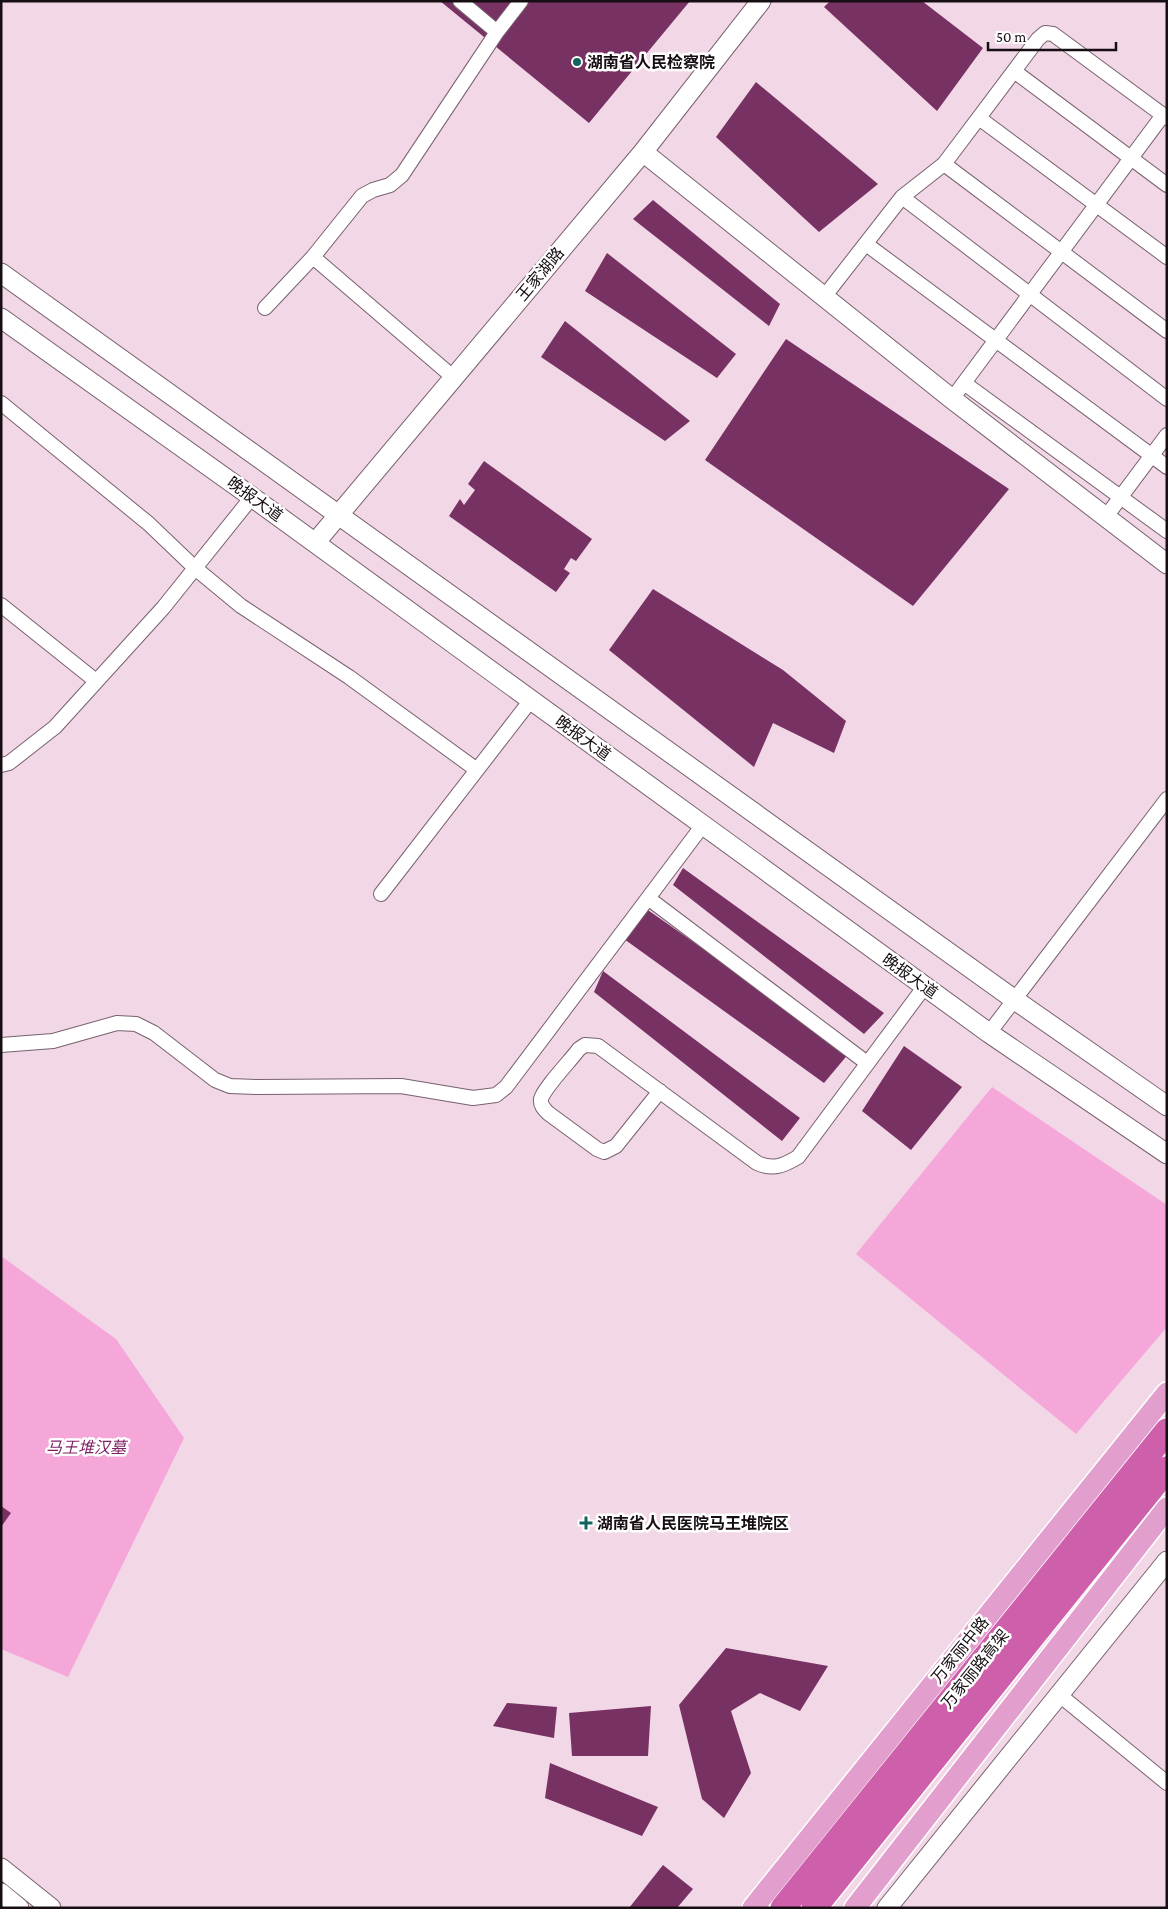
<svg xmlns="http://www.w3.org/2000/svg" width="1168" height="1909" font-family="'Crimson Pro','Noto Sans SC',serif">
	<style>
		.green { fill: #f6a7da }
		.building { fill: #783163 }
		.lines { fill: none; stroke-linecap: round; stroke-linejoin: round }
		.street-casing { stroke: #78616f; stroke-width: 16 }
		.secondary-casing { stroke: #78616f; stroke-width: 21 }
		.primary-casing { stroke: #fff; stroke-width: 24 }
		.highway-casing { stroke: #fff; stroke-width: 28 }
		.street { stroke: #fff; stroke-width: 14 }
		.secondary { stroke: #fff; stroke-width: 19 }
		.primary { stroke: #e29fcd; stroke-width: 21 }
		.highway { stroke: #ce5fab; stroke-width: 25 }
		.poi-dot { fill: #12625f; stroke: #fff; stroke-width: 2 }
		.labels { text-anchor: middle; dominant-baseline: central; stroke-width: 5; stroke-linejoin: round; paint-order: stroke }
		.poi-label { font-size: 16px; font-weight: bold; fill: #170e14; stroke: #fff; text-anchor: start }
		.street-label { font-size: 16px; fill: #170e14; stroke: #fff }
		.park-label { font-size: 16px; font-style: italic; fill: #7e2064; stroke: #fff }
	</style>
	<rect width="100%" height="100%" fill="#f2d7e7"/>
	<path class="green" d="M992,1087L1167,1205V1327L1076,1434L856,1254Z
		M1,1256L116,1339L184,1438L68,1677L1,1649Z"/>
	<path class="building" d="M440,1H690L589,123Z
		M830,1H922L983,48L937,111L824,7Z
		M756,82L878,184L819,232L716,137Z
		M653,200L780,304L769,326L633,219Z
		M607,253L736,354L717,378L585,291Z
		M565,321L690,421L665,441L541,357Z
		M786,339L1009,489L913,606L705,460Z
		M484,461L592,539L576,561L571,558L564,569L570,573L556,592L449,516L460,499L464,505L475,490L468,484Z
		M653,589L783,670L846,721L834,753L773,723L754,767L609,650Z
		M683,868L884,1013L864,1034L673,885Z
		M645,908L850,1052L824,1083L624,939Z
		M603,971L800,1118L782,1141L594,992Z
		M904,1046L962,1087L911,1150L862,1111Z
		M1,1506L11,1513L1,1527Z
		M726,1648L828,1666L800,1711L760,1693L731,1711L751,1773L724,1818L702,1799L679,1705Z
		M507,1703L557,1707L554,1738L493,1726Z
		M651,1706L648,1756H572L569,1713Z
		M550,1763L658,1807L642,1836L545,1798Z
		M663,1865L693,1889L677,1908H629Z"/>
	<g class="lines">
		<g class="street-casing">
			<path id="street" d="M460,1L497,32
				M1014,71L1167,185
				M979,118L1167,257
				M944,164L1167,331
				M902,197L1167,399
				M866,244L1167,467
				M313,257L453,377
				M824,297L902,197L944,164L1038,39L1045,33L1053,34L1167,118
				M265,308L313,257L362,196L373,190L390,185L402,175L497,32L521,1
				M964,383L1167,531
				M952,399L1163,115
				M1,403L149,524L195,568L241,606L349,677L477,770
				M1105,518L1167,435
				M1,605L96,681
				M1,765L9,763L55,727L163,608L252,497
				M381,894L531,700
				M648,898L867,1063
				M989,1033L1167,799
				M1,1045L53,1041L117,1023L136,1024L154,1033L215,1080L230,1086L257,1087L401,1086L473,1098L496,1095L506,1087L703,825
				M660,1091L616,1146L604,1152L597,1149L548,1113C544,1109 540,1105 541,1099C544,1088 571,1060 579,1049L585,1045L598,1046L757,1163C773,1170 783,1166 798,1157L925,986
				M1062,1697L1167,1783"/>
		</g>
		<g class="secondary-casing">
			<path id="secondary" d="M643,152L952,399L1167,564
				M1,273L1015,1000L1167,1106
				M1,318L252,497L989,1033L1167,1154
				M315,543L643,152L761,1
				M1,1868L51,1908
				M1,1893L19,1908
				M887,1908L1167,1561"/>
		</g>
		<g class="primary-casing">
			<path id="primary" d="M753,1908L1167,1393
				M855,1908L1167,1508"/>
		</g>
		<g class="highway-casing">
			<path id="highway" d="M783,1908L1167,1431
				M814,1908L1167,1469"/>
		</g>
		<use href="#street" class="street"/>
		<use href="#secondary" class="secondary"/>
		<use href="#primary" class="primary"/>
		<use href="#highway" class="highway"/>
	</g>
	<g class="poi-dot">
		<circle cx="577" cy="62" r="5"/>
		<path d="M583.5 1515.5h5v5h5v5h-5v5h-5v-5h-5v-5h5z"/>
	</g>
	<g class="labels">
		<g class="poi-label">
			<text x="587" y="62">湖南省人民检察院</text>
			<text x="597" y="1523">湖南省人民医院马王堆院区</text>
		</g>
		<g class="street-label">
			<text transform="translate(540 274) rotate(-50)">王家湖路</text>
			<text transform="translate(255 499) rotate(36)">晚报大道</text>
			<text transform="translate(583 738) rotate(36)">晚报大道</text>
			<text transform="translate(910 976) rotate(36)">晚报大道</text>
			<text transform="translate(960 1650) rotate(-51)">万家丽中路</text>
			<text transform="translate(975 1669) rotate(-51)">万家丽路高架</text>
		</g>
		<g class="park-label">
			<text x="86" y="1447">马王堆汉墓</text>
		</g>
	</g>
	<rect width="1168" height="1909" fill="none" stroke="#170e14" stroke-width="5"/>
	<path d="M988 42v8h128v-8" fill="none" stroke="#170e14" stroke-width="2.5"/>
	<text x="996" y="42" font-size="15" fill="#170e14" stroke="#ffffff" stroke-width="4" paint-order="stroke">50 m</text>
</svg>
